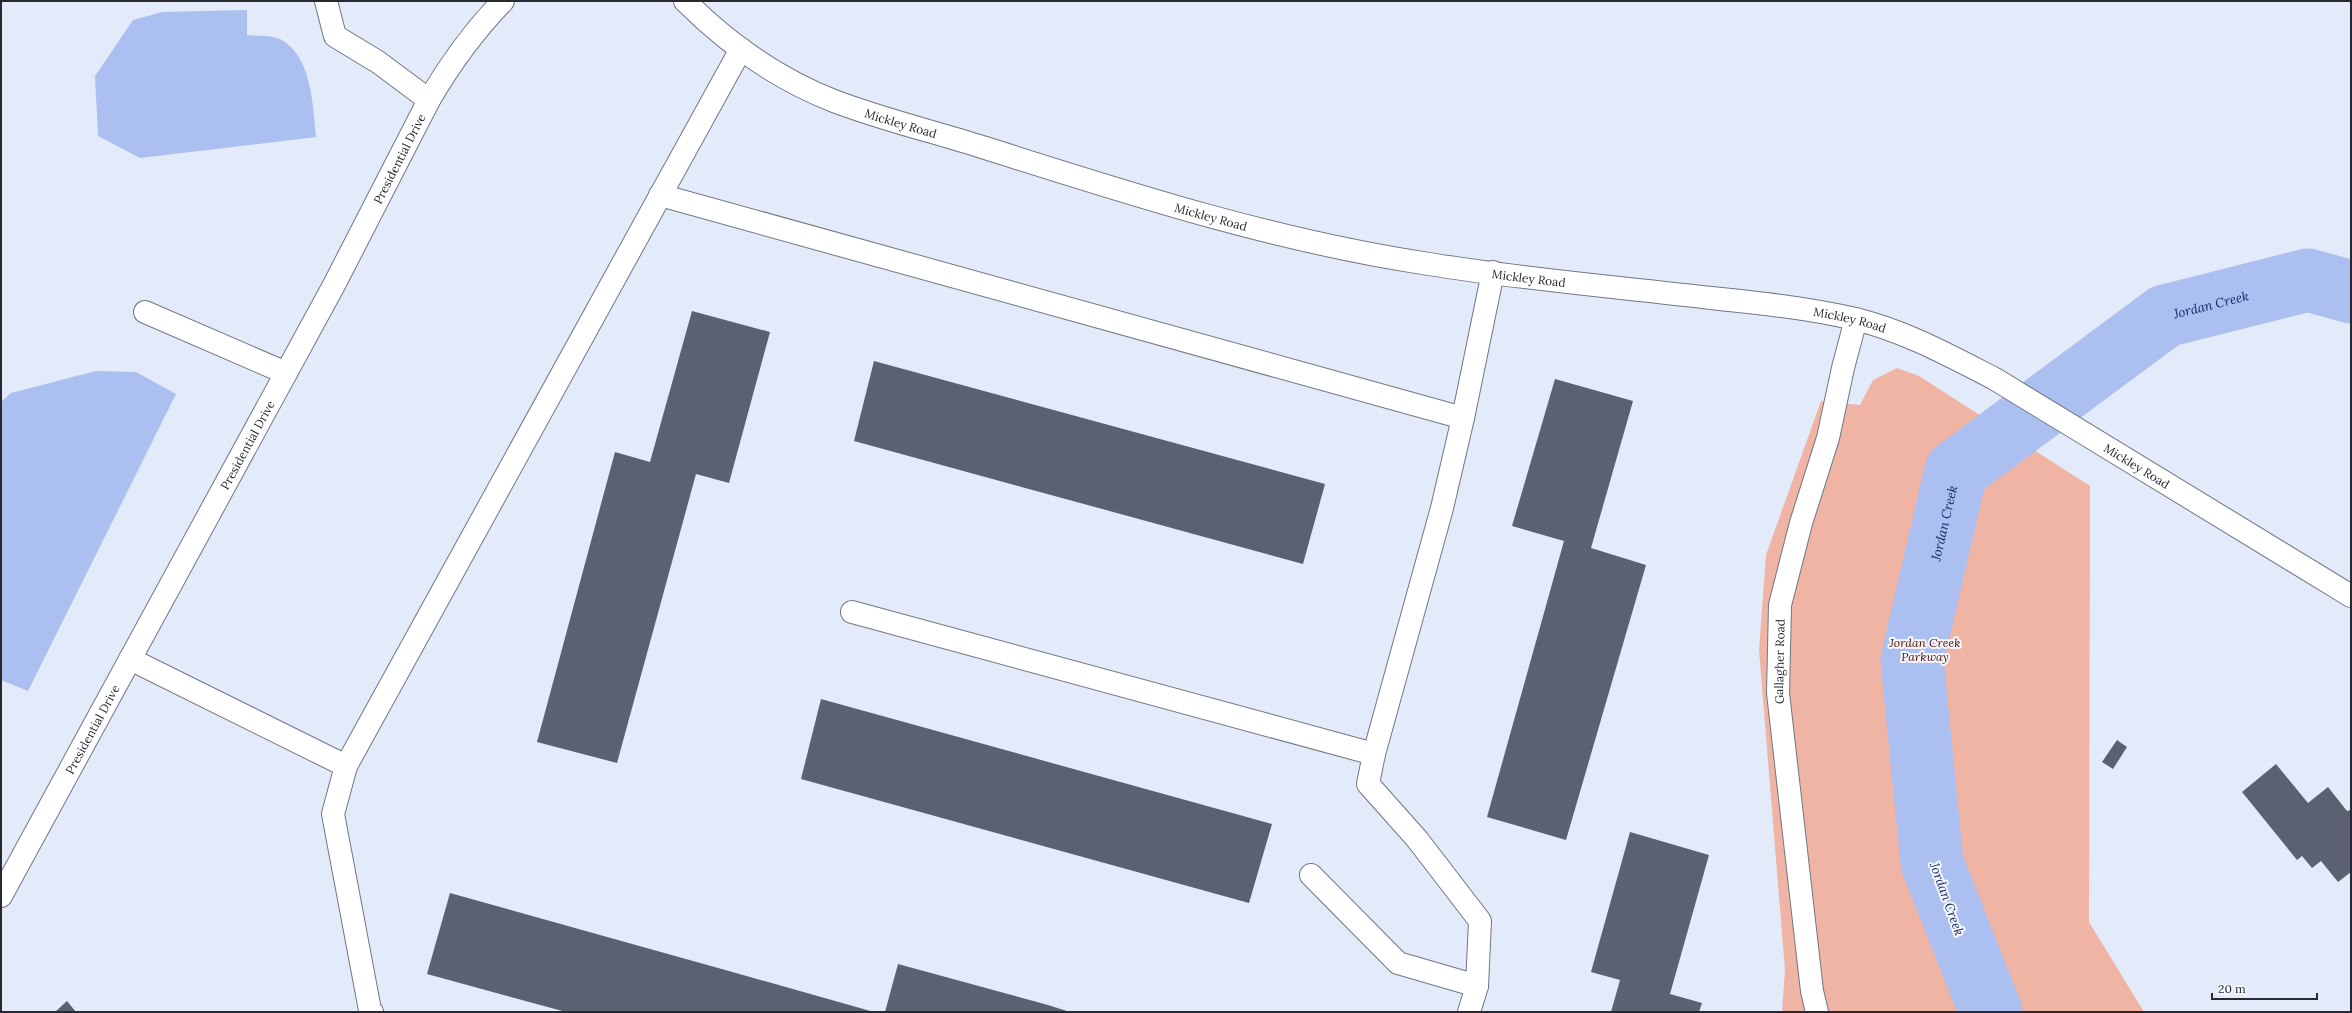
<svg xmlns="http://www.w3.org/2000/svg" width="2352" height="1013" font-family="Lora,serif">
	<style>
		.green { fill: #efb4a4 }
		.water { fill: #abbff0 }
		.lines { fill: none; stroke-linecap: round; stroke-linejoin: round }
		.river { stroke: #abbff0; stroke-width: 63 }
		.building { fill: #5b6170 }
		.minor-casing { stroke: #707685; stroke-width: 24 }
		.minor { stroke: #fff; stroke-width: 22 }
		.labels { text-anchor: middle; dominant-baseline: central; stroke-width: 4; stroke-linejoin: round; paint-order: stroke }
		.street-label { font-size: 12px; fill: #27292f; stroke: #f5f8ff }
		.park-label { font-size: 12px; font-style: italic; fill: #530f00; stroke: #f5f8ff }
		.water-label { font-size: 13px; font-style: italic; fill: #192b63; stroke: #f5f8ff }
	</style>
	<rect width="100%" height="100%" fill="#e3ebfb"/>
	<path class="green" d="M1897,368L1919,376L2090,486L2089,922L2144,1012H1782L1785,970L1759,650L1766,555L1821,401L1860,405L1873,380Z"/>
	<path class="water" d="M247,10V35C256,36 272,35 280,39C312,55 313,107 316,137L140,158L98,136L95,76L133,20L162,12Z
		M96,371L136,372L176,394L28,691L1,680V402L11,393Z"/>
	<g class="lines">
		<path class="river" id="s1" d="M1991,1012L1932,863L1912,660L1956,471L2165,316L2308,280L2351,292"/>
	</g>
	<path class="building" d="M692,311L770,332L729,483L696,474L617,763L537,742L615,452L650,462Z
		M874,361L1325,484L1303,564L854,441Z
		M1555,379L1633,401L1591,548L1646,565L1566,840L1487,817L1564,541L1512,526Z
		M821,699L1272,824L1249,903L801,779Z
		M2117,740L2127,747L2113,769L2102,762Z
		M2276,764L2308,803L2328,787L2347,811L2351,810V872L2338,882L2321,861L2312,868L2302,856L2297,860L2242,792Z
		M1630,832L1709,855L1670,994L1702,1003L1699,1012H1611L1620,980L1591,972Z
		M450,893L736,973L874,1012H566L427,974Z
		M898,964L1048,1005L1070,1012H885Z
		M67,1001L76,1012H55Z"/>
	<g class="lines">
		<g class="minor-casing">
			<g id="minor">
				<path d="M326,1L335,36L378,62L429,100"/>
				<path id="s2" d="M685,1C727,43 778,79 834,101C881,119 931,131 979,146C1127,193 1275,241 1429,264C1522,279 1617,287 1711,298C1759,303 1808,308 1855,319C1905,331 1950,356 1995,379L2351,596"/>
				<path d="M660,195L1463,418"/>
				<path d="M145,312L286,373"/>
				<path d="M852,612L1374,754"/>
				<path d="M130,659L346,766"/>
				<path d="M1311,875L1398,963L1477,986"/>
				<path id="s3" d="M1,896L334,285L429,100C450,64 474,31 503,1"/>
				<path d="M372,1012L370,1010L333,814L346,766L741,49"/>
				<path d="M1469,1012L1477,986L1480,921L1417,839L1368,784L1374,754L1442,508L1463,418L1493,272"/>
				<path id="s4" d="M1817,1012L1812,991L1778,693L1780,605L1801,523L1828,438L1843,368L1856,319"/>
			</g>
		</g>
		<use href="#minor" class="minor"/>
	</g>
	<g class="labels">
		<g class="street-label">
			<text stroke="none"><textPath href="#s2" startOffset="251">Mickley Road</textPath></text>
			<text stroke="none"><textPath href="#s3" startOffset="838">Presidential Drive</textPath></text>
			<text stroke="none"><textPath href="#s2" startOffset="575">Mickley Road</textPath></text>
			<text stroke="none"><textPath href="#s2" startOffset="899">Mickley Road</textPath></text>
			<text stroke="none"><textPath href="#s2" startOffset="1223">Mickley Road</textPath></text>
			<text stroke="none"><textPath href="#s3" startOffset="514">Presidential Drive</textPath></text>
			<text stroke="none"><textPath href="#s2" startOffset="1547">Mickley Road</textPath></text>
			<text stroke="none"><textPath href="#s4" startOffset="353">Gallagher Road</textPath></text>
			<text stroke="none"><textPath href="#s3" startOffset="190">Presidential Drive</textPath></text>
		</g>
		<g class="park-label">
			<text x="1925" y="642">Jordan Creek<tspan x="1925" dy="14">Parkway</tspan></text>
		</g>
		<g class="water-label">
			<text stroke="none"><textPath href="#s1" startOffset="866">Jordan Creek</textPath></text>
			<text stroke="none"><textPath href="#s1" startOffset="505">Jordan Creek</textPath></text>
			<text transform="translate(1947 899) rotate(70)">Jordan Creek</text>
		</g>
	</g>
	<rect width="2352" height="1013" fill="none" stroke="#27292f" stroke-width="4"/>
	<path d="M2212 993v6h105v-6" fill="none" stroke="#27292f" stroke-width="2"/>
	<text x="2218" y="993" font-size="12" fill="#27292f" stroke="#f5f8ff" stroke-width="3" paint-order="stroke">20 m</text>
</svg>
